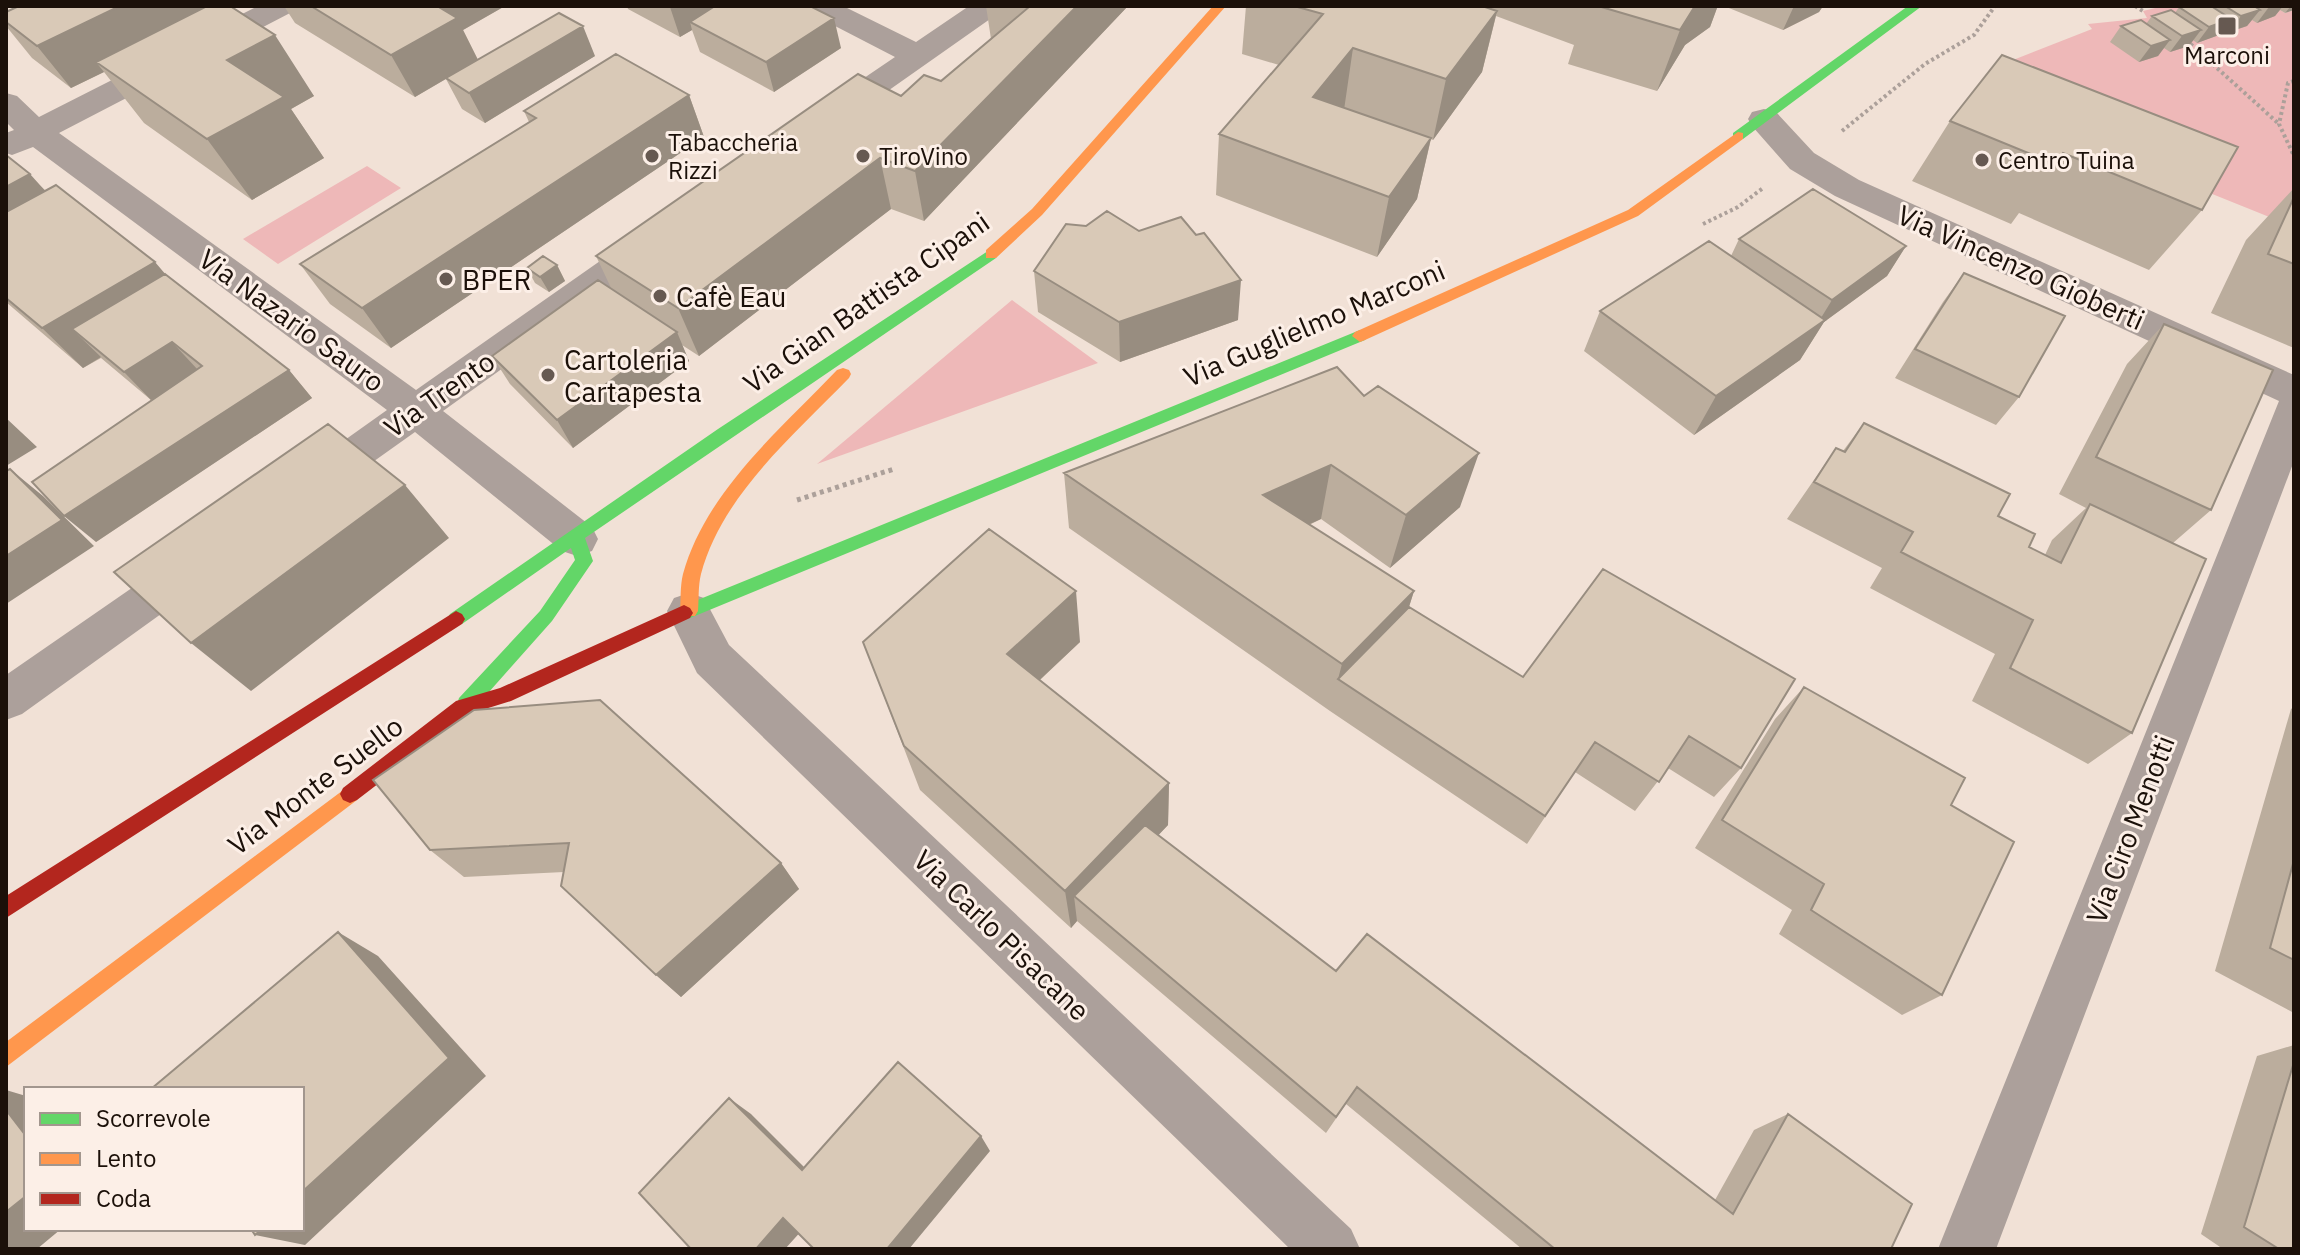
<svg xmlns="http://www.w3.org/2000/svg" width="2300" height="1255" font-family="'IBM Plex Sans',sans-serif">
	<style>
		.green { fill: #eeb8b8 }
		.lines { fill: none; stroke-linecap: round; stroke-linejoin: round }
		.path-far1 { stroke: #aca09a; stroke-width: 4; stroke-dasharray: 3 3; stroke-linecap: butt }
		.path { stroke: #aca09a; stroke-width: 5; stroke-dasharray: 4 4; stroke-linecap: butt }
		.street { fill: #aca09b; fill-rule: evenodd }
		.fast { fill: #63d668; fill-rule: evenodd }
		.slow { fill: #ff974d; fill-rule: evenodd }
		.jam { fill: #b3261e; fill-rule: evenodd }
		.wall { fill: #bbad9d }
		.shaded-wall { fill: #988d80 }
		.building { fill: #d9c9b7; stroke: #988d80; stroke-width: 2 }
		.poi-dot { fill: #665951; stroke: #fcefe7; stroke-width: 3 }
		.labels { text-anchor: middle; dominant-baseline: central; stroke-width: 6; stroke-linejoin: round; paint-order: stroke }
		.far-poi-label { font-size: 24px; fill: #1b1009; stroke: #fcefe7; text-anchor: start }
		.street-label { font-size: 28px; fill: #1b1009; stroke: #fcefe7 }
		.poi-label { font-size: 28px; fill: #1b1009; stroke: #fcefe7; text-anchor: start }
	</style>
	<rect width="100%" height="100%" fill="#f1e1d6"/>
	<path class="green" d="M2163,6H2274L2285,13L2294,10V227L1976,99L2008,62L2092,29L2088,24L2147,18L2143,11Z
		M367,166L401,188L278,264L243,239Z
		M1012,300L1098,363L817,464Z"/>
	<g class="lines">
		<path class="path-far1" d="M2135,6L2143,11
			M2186,40L2279,124
			M2294,81L2288,83L2279,124L2294,156
			M1842,131L1925,64L1974,35L1995,6
			M1703,224L1738,207L1763,188"/>
		<path class="path" d="M797,500L894,469"/>
		<path class="street" d="M258,6H296L292,12L59,133L416,390L640,233L653,230L666,233L671,242L666,251L443,411L592,527L598,539L592,551L577,556L562,551L415,432L325,496L311,501L297,496L291,485L297,474L387,410L33,147L12,155L6,153V133L14,130L6,122V93L17,96L39,117Z
			M804,6H843L916,42L969,6H1004L1000,12L838,126L826,129L814,126L810,119L814,112L895,57L808,12Z
			M1764,109L1776,112L1814,153L1859,180L2294,375V461L1996,1249H1938L2279,401L1835,196L1790,169L1752,126L1748,119L1752,112Z
			M196,548L211,554L217,566L211,578L22,714L6,720V675L181,554Z
			M689,593L704,598L729,645L1351,1229L1360,1249H1290L697,673L667,611L674,598Z"/>
		<path class="fast" d="M1908,6H1922L1743,139H1733V133Z
			M991,249L998,254L996,258L585,538L593,561L552,621L473,710L466,712L459,710L457,704L459,698L540,611L575,560L571,548L462,624H450L447,619L450,614L718,429Z
			M1360,330L1368,336L1365,340L690,618H678L675,613L678,608Z"/>
		<path class="slow" d="M1213,6H1226L1042,215L996,258H986V250L1032,209Z
			M1738,132L1743,133V139L1638,216L1365,340L1360,342L1352,336L1355,332L1628,210Z
			M843,368L849,370L851,374L849,378C794,435 722,495 701,574C698,586 699,599 698,611L695,616H683L680,611C681,599 680,586 683,574C706,491 780,430 837,370Z
			M350,785L357,788L360,794L357,800L6,1067V1042Z"/>
		<path class="jam" d="M684,605L690,608L693,613L690,618L511,701L469,714L357,800L350,803L343,800L340,794L343,788L456,701L500,688Z
			M456,611L462,614L465,619L462,624L6,918V896Z"/>
	</g>
	<path class="wall" d="M284,6H505L463,30L478,60L595,56L485,123L462,109L446,79L415,97L295,23Z
		M627,6H810L841,48L774,92L700,52L692,30L680,37L628,9Z
		M986,6H1128L924,221L891,209L699,356L682,345L689,361L573,448L510,384L492,356L612,290L596,256L901,96L941,81L991,39Z
		M1246,6H1720L1717,8L1710,27L1685,45L1657,91L1568,64L1574,45L1496,16L1482,72L1433,140L1431,139L1417,199L1377,257L1216,195L1219,134L1279,65L1242,54Z
		M1724,6H1823L1819,12L1783,30Z
		M2182,6H2294L2285,13L2280,10L2275,16L2257,23L2252,20L2247,26L2229,32L2224,29L2219,35L2197,43L2193,40L2189,46L2170,52L2164,48L2158,56L2139,62L2110,42L2121,26L2146,24L2152,16L2175,13L2179,7Z
		M232,8L314,96L291,109L324,158L252,200L144,123L104,72L71,88L32,58L6,26V12Z
		M2002,55L2202,210L2149,270L2019,213L2011,224L1912,181L1950,121Z
		M689,95L704,137L391,348L330,304L300,264L529,122L524,111Z
		M6,155L46,191L165,274L289,370L312,398L96,542L151,400L101,358L83,368L6,302Z
		M2294,188V348L2211,313L2246,240Z
		M1139,231L1238,320L1120,362L1038,312L1034,271Z
		M1739,239L1906,246L1887,276L1824,322L1800,360L1694,435L1584,351L1600,311L1731,256Z
		M557,265L565,281L549,292L535,283L527,268Z
		M1964,273L2019,397L1996,425L1895,378L1943,302Z
		M2164,324L2211,510L2173,543L2132,733L2088,764L1972,701L1995,654L1870,588L1882,568L1787,519L1836,448L1843,451L1864,423L1998,516L2029,547L2045,555L2052,540L2086,508L2059,494L2127,364Z
		M1337,367L1460,507L1390,568L1321,519L1309,525L1414,591L1409,607L1523,677L1603,569L1741,768L1714,797L1668,768L1635,811L1575,772L1527,844L1330,711L1069,528L1064,473Z
		M863,642H1080L1040,680L1169,783L1168,825L1158,835L1336,971L1715,1200L1754,1130L1788,1114L1891,1249H1522L1346,1104L1326,1133L1077,921L1071,928L920,790Z
		M1804,687L1951,805L1942,995L1902,1015L1779,934L1792,910L1695,848L1775,719Z
		M2294,707V1013L2215,971L2291,709Z
		M373,780L781,863L799,889L681,997L656,975L564,872L464,877L430,850Z
		M2294,1045V1249H2223L2201,1234L2257,1056Z"/>
	<path class="shaded-wall" d="M120,6H236L108,70L96,62L104,72L71,88L37,46Z
		M427,6H505L463,30L478,60L415,97L391,55Z
		M671,6H730L690,22L692,30L680,37L670,7Z
		M1077,6H1128L924,221L915,171Z
		M1695,6H1720L1717,8L1710,27L1685,45L1657,91L1680,30Z
		M1794,6H1823L1819,12L1783,30Z
		M2272,6H2283L2275,16L2257,23L2269,7Z
		M2291,6H2294V10L2285,13Z
		M2260,10L2247,26L2229,32L2241,16Z
		M1497,11L1482,72L1433,140L1446,79Z
		M834,18L841,48L774,92L766,62Z
		M2231,19L2219,35L2197,43L2209,27Z
		M583,26L595,56L485,123L469,93Z
		M2201,30L2189,46L2170,52L2182,36Z
		M275,35L314,96L291,109L324,158L252,200L207,139L227,60Z
		M2170,40L2158,56L2139,62L2151,46Z
		M1353,48L1344,110L1313,97Z
		M689,95L704,137L391,348L362,308Z
		M1431,138L1417,199L1377,257L1389,197Z
		M880,158L891,209L699,356L678,308Z
		M30,174L57,204L6,232V187Z
		M1906,246L1887,276L1824,322L1800,360L1694,435L1716,396L1816,326L1832,300Z
		M155,262L190,303L72,329L101,357L83,368L42,328Z
		M557,265L565,281L549,292L540,277Z
		M1241,280L1238,320L1120,362L1119,322Z
		M677,332L689,361L573,448L557,420Z
		M172,342L198,370L151,400L124,372Z
		M289,370L312,398L96,542L64,516Z
		M6,418L37,447L6,466Z
		M1479,453L1460,507L1390,568L1406,515Z
		M1331,465L1321,519L1256,548L1263,495Z
		M10,469L43,496L94,546L6,604V556Z
		M405,485L449,538L251,691L191,643Z
		M1076,591L1080,642L1016,702L1007,654Z
		M1414,591L1398,641L1338,679L1342,664Z
		M1169,783L1168,825L1089,909L1074,896L1077,921L1071,928L1065,891Z
		M781,863L799,889L681,997L656,975Z
		M338,932L378,956L486,1076L305,1245L255,1235L262,1229H302V1192Z
		M6,1090L26,1096V1136L6,1110Z
		M729,1098L751,1114L820,1183L802,1170Z
		M981,1136L990,1151L909,1249H887Z
		M26,1196V1229H61L37,1249H6V1212Z
		M783,1218L804,1228L785,1249H756Z"/>
	<path class="building" d="M19,6H120L37,46L6,22V12Z
		M207,6H230L275,35L227,60L284,97L207,139L96,62Z
		M311,6H437L457,18L391,55Z
		M715,6H810L834,18L766,62L690,22Z
		M1026,6H1077L915,171L880,158L678,308L596,256L858,74L901,96L924,75L941,81L1029,7Z
		M1294,6H1482L1497,11L1446,79L1353,48L1313,97L1431,138L1389,197L1219,134L1323,14Z
		M1598,6H1695L1680,30Z
		M2182,6H2211L2231,19L2209,27L2179,7Z
		M2225,6H2254L2260,10L2241,16Z
		M2171,10L2201,30L2182,36L2152,16Z
		M559,13L583,26L469,93L446,78Z
		M2141,20L2170,40L2151,46L2121,26Z
		M616,54L689,95L362,308L300,264L536,118L524,111Z
		M2002,55L2238,147L2202,210L2063,153L2055,164L1950,121Z
		M6,155L30,174L6,187Z
		M56,185L155,262L42,328L6,298V212Z
		M1813,189L1906,246L1832,300L1739,239Z
		M2294,197V264L2268,254Z
		M1107,211L1139,231L1181,217L1196,235L1204,233L1241,280L1119,322L1034,271L1066,224L1086,226Z
		M1709,241L1825,320L1716,396L1600,311Z
		M543,256L557,265L540,277L527,268Z
		M1964,273L2065,316L2019,397L1915,349Z
		M165,274L289,370L64,516L32,482L202,366L172,342L124,372L72,329Z
		M598,280L677,332L557,420L492,356Z
		M2164,324L2273,370L2211,510L2096,457Z
		M1337,367L1364,396L1378,386L1479,453L1406,515L1331,465L1263,495L1414,591L1342,664L1064,473Z
		M1864,423L2010,494L1998,516L2035,534L2029,547L2061,563L2090,504L2206,559L2132,733L2010,668L2033,620L1901,552L1913,532L1814,482L1836,448L1845,452Z
		M328,424L405,485L191,643L114,572Z
		M10,469L62,520L6,556V471Z
		M989,529L1076,591L1007,654L1169,783L1065,891L904,746L863,642Z
		M1603,569L1795,679L1741,768L1689,736L1659,782L1595,742L1545,816L1338,679L1409,607L1523,677Z
		M1804,687L1965,778L1951,805L2014,842L1942,995L1811,910L1824,884L1722,820Z
		M600,700L781,863L656,975L561,886L569,843L430,850L373,780L474,710Z
		M1145,825L1336,971L1367,934L1733,1214L1788,1114L1912,1204L1891,1249H1555L1357,1087L1336,1117L1074,896Z
		M2294,860V960L2270,948Z
		M338,932L449,1058L302,1192V1089H151Z
		M898,1062L981,1136L887,1249H814L783,1218L756,1249H691L639,1193L729,1098L802,1170Z
		M2294,1062V1249H2279L2244,1227Z
		M6,1110L26,1136V1196L6,1212Z
		M251,1229H262L255,1235Z"/>
	<g class="poi-dot">
		<rect x="2217" y="16" width="20" height="20" rx="4"/>
		<circle cx="652" cy="156" r="8"/>
		<circle cx="863" cy="156" r="8"/>
		<circle cx="1982" cy="160" r="8"/>
		<circle cx="446" cy="279" r="8"/>
		<circle cx="660" cy="296" r="8"/>
		<circle cx="548" cy="375" r="8"/>
	</g>
	<g class="labels">
		<g class="far-poi-label">
			<text x="2227" y="55" text-anchor="middle">Marconi</text>
			<text x="668" y="142">Tabaccheria<tspan x="668" dy="28">Rizzi</tspan></text>
			<text x="879" y="156">TiroVino</text>
			<text x="1998" y="160">Centro Tuina</text>
		</g>
		<g class="street-label">
			<text transform="translate(2021 267) rotate(24)">Via Vincenzo Gioberti</text>
			<text transform="translate(866 302) rotate(-35)">Via Gian Battista Cipani</text>
			<text transform="translate(292 320) rotate(36)">Via Nazario Sauro</text>
			<text transform="translate(1314 323) rotate(-23)">Via Guglielmo Marconi</text>
			<text transform="translate(439 394) rotate(-35)">Via Trento</text>
			<text transform="translate(315 785) rotate(-37)">Via Monte Suello</text>
			<text transform="translate(2130 829) rotate(-69)">Via Ciro Menotti</text>
			<text transform="translate(1002 935) rotate(44)">Via Carlo Pisacane</text>
		</g>
		<g class="poi-label">
			<text x="462" y="279">BPER</text>
			<text x="676" y="296">Cafè Eau</text>
			<text x="564" y="359">Cartoleria<tspan x="564" dy="32">Cartapesta</tspan></text>
		</g>
	</g>
	<rect width="2300" height="1255" fill="none" stroke="#1b1009" stroke-width="16"/>
	<rect x="24" y="1087" width="280" height="144" fill="#fcefe7" stroke="#a2968e" stroke-width="2"/>
	<rect x="40" y="1113" width="40" height="12" fill="#63d668" stroke="#a2968e" stroke-width="2"/>
	<text x="96" y="1127" font-size="24" fill="#1b1009">Scorrevole</text>
	<rect x="40" y="1153" width="40" height="12" fill="#ff974d" stroke="#a2968e" stroke-width="2"/>
	<text x="96" y="1167" font-size="24" fill="#1b1009">Lento</text>
	<rect x="40" y="1193" width="40" height="12" fill="#b3261e" stroke="#a2968e" stroke-width="2"/>
	<text x="96" y="1207" font-size="24" fill="#1b1009">Coda</text>
</svg>
